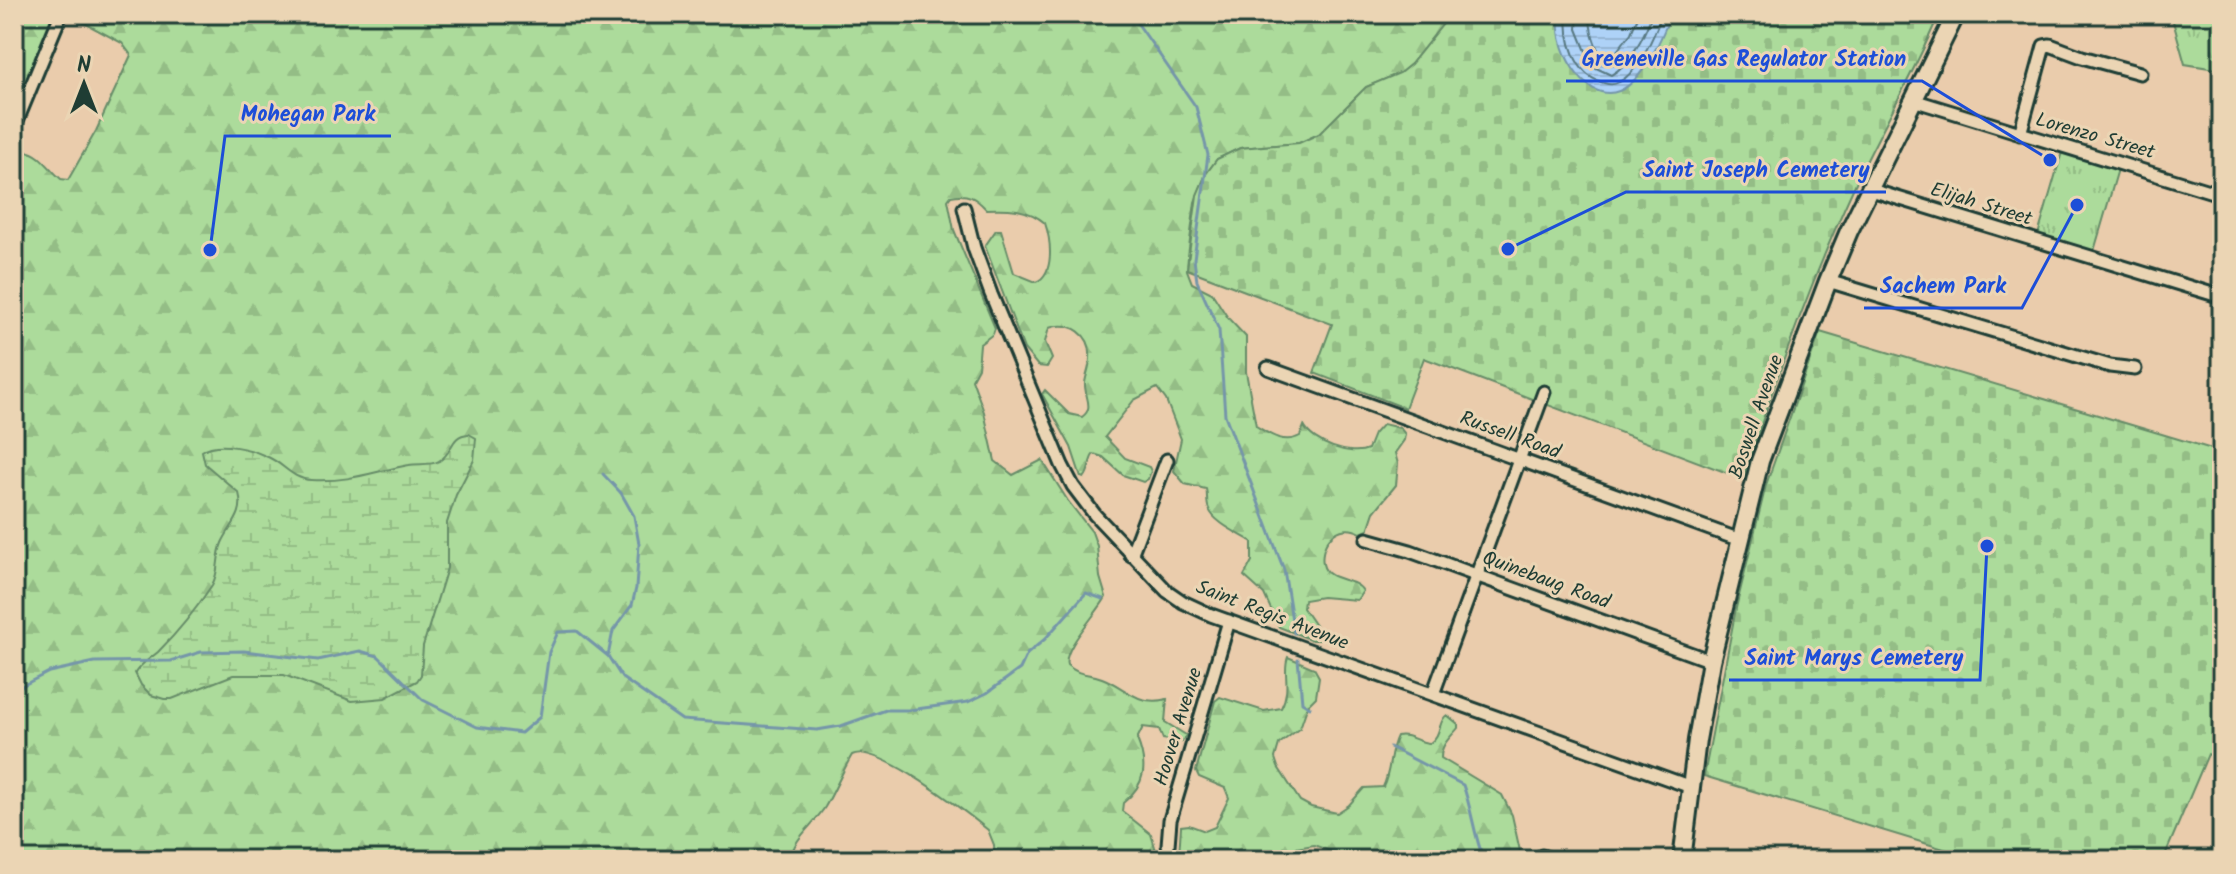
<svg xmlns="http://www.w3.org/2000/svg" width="2236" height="874" font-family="Kalam,sans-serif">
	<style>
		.grass { fill: url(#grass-tufts); stroke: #668c68; stroke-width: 2 }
		.forest { fill: url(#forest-firs); stroke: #668c68; stroke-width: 2 }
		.wetland { fill: url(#wetland-marsh); stroke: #668c68; stroke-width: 2 }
		.cemetery { fill: url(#cemetery-stones); stroke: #668c68; stroke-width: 2 }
		.water { fill: url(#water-rules); stroke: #7596a9; stroke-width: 2 }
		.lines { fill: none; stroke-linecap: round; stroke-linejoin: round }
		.shore { stroke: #587982; stroke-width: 2 }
		.stream { stroke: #7596a9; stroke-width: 3 }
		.minor-casing { stroke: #1f3d34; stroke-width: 17 }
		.secondary-casing { stroke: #1f3d34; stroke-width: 22 }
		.minor { stroke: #ebd5b4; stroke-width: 11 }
		.secondary { stroke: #ebd5b4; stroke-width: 16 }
		.rail { stroke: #1f3d34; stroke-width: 3 }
		.labels { text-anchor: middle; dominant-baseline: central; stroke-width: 6; stroke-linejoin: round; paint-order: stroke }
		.street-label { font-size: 20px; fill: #1f3d34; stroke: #ebd5b4 }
		.leader { fill: none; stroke: #1d4ed8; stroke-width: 3 }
		.callout-dot { fill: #1d4ed8; stroke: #ebd5b4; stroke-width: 3 }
		.callout-label { font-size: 22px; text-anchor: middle; font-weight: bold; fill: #1d4ed8; stroke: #ebd5b4; stroke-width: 6; stroke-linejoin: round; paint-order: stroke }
	</style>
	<defs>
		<pattern id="grass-tufts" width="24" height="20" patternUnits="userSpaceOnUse" patternTransform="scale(2)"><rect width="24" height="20" fill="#acdb9b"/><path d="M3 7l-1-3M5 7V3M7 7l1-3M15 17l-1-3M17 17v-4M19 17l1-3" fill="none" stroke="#94bd86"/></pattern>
		<pattern id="forest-firs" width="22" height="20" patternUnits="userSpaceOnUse" patternTransform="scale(2)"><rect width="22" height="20" fill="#acdb9b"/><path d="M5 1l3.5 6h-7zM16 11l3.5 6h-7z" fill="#94bd86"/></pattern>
		<pattern id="wetland-marsh" width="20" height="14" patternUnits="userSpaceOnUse" patternTransform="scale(2)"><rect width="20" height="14" fill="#acdb9b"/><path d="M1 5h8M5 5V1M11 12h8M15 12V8" fill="none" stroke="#94bd86"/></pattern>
		<pattern id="cemetery-stones" width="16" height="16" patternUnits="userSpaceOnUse" patternTransform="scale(2)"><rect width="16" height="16" fill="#acdb9b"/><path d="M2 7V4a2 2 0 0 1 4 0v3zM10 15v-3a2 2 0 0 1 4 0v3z" fill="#94bd86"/></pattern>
		<pattern id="water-rules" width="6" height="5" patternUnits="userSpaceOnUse" patternTransform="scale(2)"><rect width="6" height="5" fill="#aed2f7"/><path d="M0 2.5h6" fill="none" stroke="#95b5d4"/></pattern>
	</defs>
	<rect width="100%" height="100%" fill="#eaccac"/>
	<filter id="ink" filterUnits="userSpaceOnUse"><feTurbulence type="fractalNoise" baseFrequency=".0125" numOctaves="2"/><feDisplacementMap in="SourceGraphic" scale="16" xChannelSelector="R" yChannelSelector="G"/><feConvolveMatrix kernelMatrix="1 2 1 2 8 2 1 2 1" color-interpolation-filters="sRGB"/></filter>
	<g filter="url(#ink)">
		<path class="grass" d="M2171,14H2222V70L2185,64Z
			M2062,152L2118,169L2094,251L2038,235Z"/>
		<path class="forest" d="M14,14H48L51,19L50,30L14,117Z
			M75,14H1451L1411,64L1400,73L1366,87L1319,134L1299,143L1240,148L1217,159L1206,174L1195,202L1188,256L1187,270L1192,283L1212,293L1228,318L1246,337V372L1256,426C1269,434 1284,445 1300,436L1304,426C1312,443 1351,457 1368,449L1374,434L1383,424L1400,428L1405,434L1404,440L1395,453L1398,464L1396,485L1374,512L1368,530L1361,533C1338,520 1319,543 1323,564C1327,583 1354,576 1363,591L1357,600L1322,597L1304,600L1303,608L1320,633L1319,640H1312L1279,627L1264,594L1244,576L1252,561V542C1240,534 1214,523 1209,509C1206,504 1208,496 1206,489L1185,484L1174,471L1181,439L1166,400L1157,388L1134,400L1105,437L1125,458L1149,467L1151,471L1148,479L1143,482L1123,475L1103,457L1094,454C1088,459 1091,471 1084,478L1081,477L1071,447L1042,394L1045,390L1069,414L1082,417C1095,408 1084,396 1085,383C1086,375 1090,367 1090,358C1092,335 1071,320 1049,328L1045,342L1052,359L1047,367L1038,366L1024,349L985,246L996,230H1001L1014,273L1036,282C1055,274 1051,241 1045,223C1027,208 1008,208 986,209C975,197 968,193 951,196L948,200L954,230L995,328L993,334L980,344L978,368L972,379L984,412L995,461L1013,475L1042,460L1068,501L1092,532L1097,546L1100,577L1106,597C1098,613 1062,649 1067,665C1081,677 1087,672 1102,678C1126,687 1137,707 1167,699L1165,722L1186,735L1182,742L1163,739L1159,729L1143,727L1137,739C1148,766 1146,784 1123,803L1122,811L1151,834L1158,857L1179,856L1181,826L1189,825L1205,831L1215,827L1229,798L1225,788L1199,777L1196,771L1215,701L1220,697L1264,711L1281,708C1292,688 1282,671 1288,657L1314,668L1319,677L1316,697L1308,705L1300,728L1279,744L1275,758L1278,767L1300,801L1311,807L1337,813L1349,805L1364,788L1383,787C1391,771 1389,752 1397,736C1409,733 1418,743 1430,743C1442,735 1438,720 1447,715L1458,724V728C1450,738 1441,744 1441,758L1502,795L1512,815L1522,860H1354L1314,845L1253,855L1244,860H995L994,845L988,830C966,812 876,742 852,755C842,772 835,790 825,807C813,826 794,837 790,860H14V162L25,151C41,153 49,169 61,179L68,180L96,131L131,55L122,43L77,19Z"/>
		<path class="wetland" d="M469,434L476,438L474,460L456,495L447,523V568L423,646L421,675L417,681L385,698L352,701L284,675H233L172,699H164L151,695L141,685L135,673C141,663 150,659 158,652C178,632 197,608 212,585C220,571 216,557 222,543C230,525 245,515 239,493L205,464L202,451C218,440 252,449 268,457C284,464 292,479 311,480C352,482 371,472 409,465C418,463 431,466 439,461C454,453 449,435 469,434Z"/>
		<path class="cemetery" d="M1451,14H1939C1914,74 1880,130 1853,189C1810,283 1775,380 1743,479L1424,358L1405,408L1314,373L1332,324L1187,269L1197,195L1206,174L1217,159L1240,148L1299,143L1319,134L1366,87L1400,73L1411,64Z
			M1820,332L2222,452V761L2208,754L2163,860H1980L1704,776L1736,608L1766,485Z"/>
		<path class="water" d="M1561,14H1671C1662,37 1644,81 1619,91C1584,105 1550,42 1561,14Z"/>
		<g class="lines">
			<path class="shore" d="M1568,14C1565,39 1575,74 1601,82C1608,84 1612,86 1619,82C1639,72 1655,34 1662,14
				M1578,14L1577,29L1592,66L1611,75C1631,64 1645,34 1652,14
				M1590,14C1590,31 1594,43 1602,58L1609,61L1631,33L1639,14"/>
			<path class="stream" d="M1131,14L1196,107L1208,155L1194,259L1197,281L1219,330L1225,415L1284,570L1294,633
				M603,474L621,493L634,516L639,544L636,588L632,605L613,631L608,656
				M1298,659L1302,702L1310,707
				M14,690L49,672L95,662L171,661L201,652L244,651L318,660L360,651L378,656L423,700L477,727L521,733L540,717L549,652L558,632L577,631L608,656L622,678L682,720L817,730L841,726L886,710H909L968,702L987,693L1020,669L1027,654L1045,639L1086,593L1103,599
				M1390,747L1463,785C1472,810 1474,836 1484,860"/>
			<g class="minor-casing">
				<path id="minor" d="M1913,100L2222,195
					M14,128L61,14
					M2020,134L2044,46L2050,45L2082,57L2140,73
					M1868,189L2222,297
					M964,208L974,248L991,294L1062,465L1073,486L1095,515L1167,591L1183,602L1211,615L1691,787
					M1828,281L2110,366L2135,369
					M1268,368L1740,540
					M1367,539L1410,551L1711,661
					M1131,555L1167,460
					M1433,694L1544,392
					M1168,845L1170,820L1229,621
					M1542,856L1553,860
					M1682,858L1701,860"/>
			</g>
			<g class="secondary-casing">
				<path id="secondary" d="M1682,860L1697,740L1711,661L1760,461L1828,281L1849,231L1956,14"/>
			</g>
			<use href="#minor" class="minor"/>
			<use href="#secondary" class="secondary"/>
			<path class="rail" d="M2210,860L2222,833"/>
		</g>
	</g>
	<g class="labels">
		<g class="street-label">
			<text transform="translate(2095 137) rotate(16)">Lorenzo Street</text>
			<text transform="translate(1981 205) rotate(17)">Elijah Street</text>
			<text transform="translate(1757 417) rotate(-71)">Boswell Avenue</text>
			<text transform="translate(1510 436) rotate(20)">Russell Road</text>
			<text transform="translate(1546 581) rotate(20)">Quinebaug Road</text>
			<text transform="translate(1272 616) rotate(21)">Saint Regis Avenue</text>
			<text transform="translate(1179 727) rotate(-73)">Hoover Avenue</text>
		</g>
	</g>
	<path class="leader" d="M2050 160L1922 81H1566M210 250L225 136H391M1508 249L1626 192H1886M2077 205L2022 308H1864M1987 546L1980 680H1729"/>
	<g class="callout-dot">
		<circle cx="2050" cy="160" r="8"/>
		<circle cx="210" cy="250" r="8"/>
		<circle cx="1508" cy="249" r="8"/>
		<circle cx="2077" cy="205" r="8"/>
		<circle cx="1987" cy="546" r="8"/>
	</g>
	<g class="callout-label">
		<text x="1744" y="66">Greeneville Gas Regulator Station</text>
		<text x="308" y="121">Mohegan Park</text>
		<text x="1756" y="177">Saint Joseph Cemetery</text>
		<text x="1943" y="293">Sachem Park</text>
		<text x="1854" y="665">Saint Marys Cemetery</text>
	</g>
	<rect width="2236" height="874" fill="none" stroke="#ebd5b4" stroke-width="48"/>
	<rect x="24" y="24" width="2188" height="826" fill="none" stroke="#1f3d34" stroke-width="3" filter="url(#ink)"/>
	<g transform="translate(84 84)" stroke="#ebd5b4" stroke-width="6" paint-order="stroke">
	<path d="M0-6L14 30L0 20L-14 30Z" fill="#1f3d34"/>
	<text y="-12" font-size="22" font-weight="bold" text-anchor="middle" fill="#1f3d34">N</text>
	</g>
</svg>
